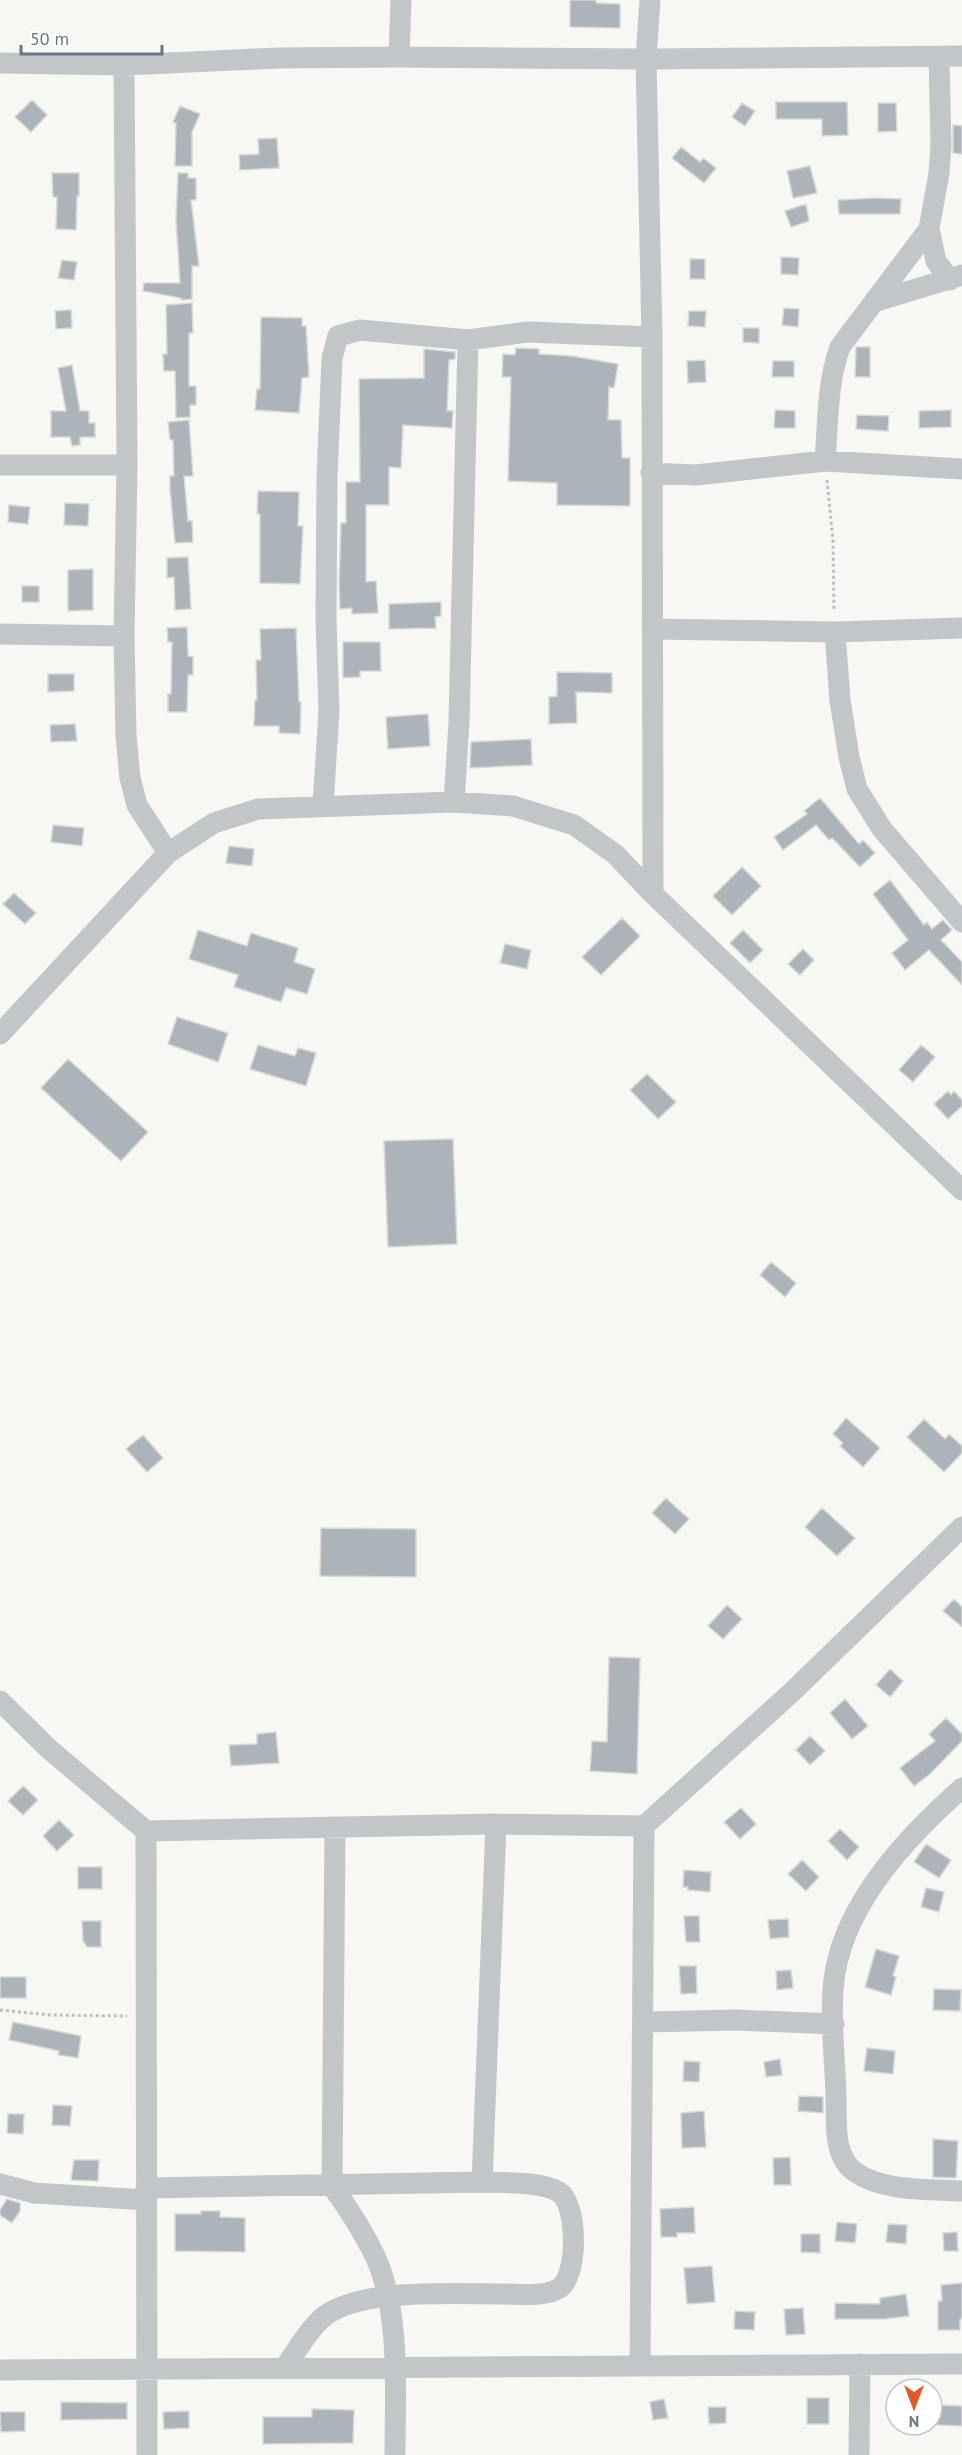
<svg xmlns="http://www.w3.org/2000/svg" width="962" height="2455" font-family="'PT Sans',sans-serif">
	<style>
		.building { fill: #acb3b9; stroke: #d8d9d6; stroke-width: 1.5 }
		.lines { fill: none; stroke-linecap: round; stroke-linejoin: round }
		.path { stroke: #bcbec1; stroke-width: 3; stroke-dasharray: 3 3; stroke-linecap: butt }
		.minor { stroke: #c2c6c9; stroke-width: 21 }
	</style>
	<rect width="100%" height="100%" fill="#f7f7f4"/>
	<path class="building" d="M570,0H596V3L620,4V28L570,27Z
		M32,100L47,115L31,132L15,117Z
		M776,102H847L848,135L822,136V119H776Z
		M742,103L755,111L745,126L732,117Z
		M878,103H896L897,131L878,132Z
		M180,106L200,114L192,132V166H175L176,123L173,122Z
		M953,125L962,126V154L953,153Z
		M277,138L279,168L240,170L239,155L259,154L258,139Z
		M681,147L700,162L703,158L716,168L704,183L672,158Z
		M810,166L817,193L793,198L787,171Z
		M52,173H79V196H77L76,230L56,229L57,197H53Z
		M178,173H188V178H196V200H191L199,266H192V299L181,300V298L143,291L144,283H180L176,219Z
		M876,198L901,199L900,214H839L838,200Z
		M806,204L809,221L791,227L785,211Z
		M781,257L799,258L798,275L781,274Z
		M690,259H705V279H690Z
		M62,260L77,262L74,280L58,278Z
		M192,303L193,333H189V386H196V405H190V417L176,418L175,371H164L163,354H167L166,305Z
		M784,308L799,309L798,327L782,325Z
		M71,310L72,328L56,329L55,311Z
		M689,311H706L705,327L688,326Z
		M261,317L302,318V326H306L309,377L302,378L299,413L255,410L257,389H260Z
		M743,328H759V343L743,342Z
		M856,347H870V377H855Z
		M516,348L539,349V354L572,356L618,364L614,388L609,387L608,420H621L622,458H630V506L557,505V483L508,481L511,377H502L503,354L515,355Z
		M424,349L455,352V359L449,360L447,411H453L452,428L403,425L401,468L389,467V505H366V582L376,581L378,613L352,614V608L340,609L339,583L341,523H346V482H360L359,379L424,378Z
		M705,360L706,382L688,383L687,361Z
		M773,361H794V377H772Z
		M72,365L80,411H89V423H95V437H80V445L72,446L70,437H51V411H66L58,368Z
		M775,410L795,411V428H774Z
		M951,410V427L919,428V411Z
		M857,415L889,416L888,431L856,429Z
		M189,420L193,476H184L188,521H192L193,542L175,543L170,489V476H174L173,440H170L168,422Z
		M258,491L299,492L298,526H303L300,584L260,583V514H257Z
		M65,503L89,504L88,526L64,525Z
		M9,505L30,507L28,524L8,522Z
		M188,557L191,609L175,610L174,577L167,578V558Z
		M93,569V610L68,611V570Z
		M22,586H39V602H22Z
		M441,602V616L435,617L436,628L389,629V604Z
		M187,627L188,656L193,657V675H188L187,712H168V694H171L172,642H168L167,628Z
		M296,628L299,702H301L300,734L279,733V726H254L255,700H257L256,660H261L260,629Z
		M343,642H380L381,671H360V677L343,678Z
		M557,672L612,673V693L576,692L577,723L549,724V697L557,696Z
		M48,674H74V691L48,692Z
		M428,714L430,746L388,749L386,717Z
		M75,724L77,741L51,742L50,725Z
		M531,739L532,765L470,768L471,742Z
		M820,798L859,844L863,840L875,853L860,867L832,838L829,840L816,825L783,850L774,837L807,814L804,811Z
		M53,825L84,828L82,846L51,842Z
		M229,846L254,849L252,866L226,863Z
		M742,867L761,886L732,915L713,896Z
		M890,880L924,925L927,922L932,929L943,920L952,930L941,940L962,962V985L929,950L905,970L892,953L908,940L873,894Z
		M14,893L36,913L25,924L3,904Z
		M622,918L640,936L601,975L582,957Z
		M198,930L247,946L251,933L298,948L294,962L315,969L307,994L286,988L281,1002L234,987L238,975L189,959Z
		M743,930L763,950L750,963L730,943Z
		M505,944L531,950L527,969L500,963Z
		M803,949L814,960L800,975L788,964Z
		M177,1017L228,1033L218,1062L168,1044Z
		M258,1045L295,1056L298,1048L316,1053L306,1086L250,1069Z
		M921,1045L935,1057L913,1082L899,1070Z
		M68,1059L148,1132L121,1161L41,1088Z
		M647,1074L676,1102L658,1119L630,1090Z
		M948,1091L951,1095L954,1091L962,1100V1106L948,1119L934,1104Z
		M453,1139L457,1244L388,1247L384,1141Z
		M771,1262L796,1283L785,1297L760,1275Z
		M846,1418L880,1448L863,1467L840,1446L843,1443L833,1434Z
		M924,1419L945,1439L949,1434L962,1446V1453L944,1472L907,1437Z
		M143,1435L163,1458L147,1472L126,1449Z
		M666,1498L689,1519L675,1534L652,1513Z
		M822,1508L855,1538L837,1556L805,1527Z
		M321,1528L416,1529V1577L320,1576Z
		M954,1599L962,1607V1627L943,1611Z
		M727,1605L742,1619L723,1639L708,1626Z
		M609,1657L640,1658L637,1774L590,1771L592,1741L607,1742Z
		M890,1669L903,1681L890,1697L876,1685Z
		M845,1699L868,1726L852,1739L830,1713Z
		M946,1718L962,1734V1741L930,1774L914,1786L900,1768L935,1741L929,1734Z
		M276,1732L279,1763L231,1766L229,1745L257,1744V1734Z
		M810,1736L825,1751L810,1765L796,1750Z
		M23,1786L38,1800L23,1815L8,1801Z
		M741,1808L756,1824L740,1839L724,1822Z
		M59,1820L74,1835L57,1851L43,1836Z
		M840,1829L859,1847L847,1860L828,1841Z
		M926,1844L951,1860L939,1878L914,1862Z
		M802,1860L819,1877L806,1891L788,1874Z
		M78,1867H102V1889H78Z
		M684,1870L711,1872L710,1892L688,1890V1887H683Z
		M926,1888L944,1892L939,1912L921,1907Z
		M684,1916H699L700,1942H686Z
		M788,1919L789,1937L770,1939L768,1920Z
		M82,1921H101V1947H87L83,1941Z
		M876,1949L899,1956L893,1976L896,1977L891,1995L865,1987Z
		M679,1966H696L697,1993L681,1994Z
		M791,1970L793,1988L777,1990L776,1971Z
		M0,1977H26V1998H0Z
		M934,1989L961,1990L960,2011L933,2010Z
		M13,2022L81,2036L78,2058L58,2055L59,2051L9,2040Z
		M867,2048L895,2051L893,2074L864,2071Z
		M780,2059L782,2075L766,2077L764,2062Z
		M684,2061L700,2062L699,2082L683,2081Z
		M799,2096L823,2097V2113L798,2111Z
		M53,2105L72,2106L70,2126L52,2125Z
		M704,2111L706,2147L682,2148L681,2113Z
		M8,2114H24L23,2134L7,2133Z
		M933,2139L958,2141L956,2178L933,2177Z
		M790,2157L791,2185H774L773,2158Z
		M74,2160H99L98,2181L71,2180Z
		M7,2199L20,2203V2211L12,2223L0,2215V2210Z
		M694,2207L695,2233H677V2237H661L660,2209Z
		M201,2211H220V2217L245,2218V2252L175,2251V2214H201Z
		M837,2222L857,2224L855,2243L835,2241Z
		M888,2224L907,2225L906,2244L886,2242Z
		M957,2232L958,2251H944L943,2233Z
		M801,2234H820V2253L801,2252Z
		M712,2266L715,2302L687,2304L684,2268Z
		M962,2283V2319H960V2330H938V2301H942L941,2285Z
		M906,2294L909,2316L885,2319H835V2303L880,2304V2298Z
		M803,2308L805,2334L786,2335L784,2309Z
		M735,2311L755,2312L754,2330L734,2329Z
		M807,2398H829V2424H807Z
		M664,2399L668,2418L653,2420L650,2402Z
		M61,2402L127,2403V2419L61,2420Z
		M937,2405L962,2406V2426L937,2425Z
		M708,2407H726V2423L709,2424Z
		M312,2409L354,2410L353,2443L263,2444V2417H312Z
		M189,2411V2428L164,2429L163,2412Z
		M0,2412H25V2431L1,2432Z"/>
	<g class="lines">
		<path class="path" d="M827,480L833,541L834,611
			M0,2010L51,2015L127,2016"/>
		<path class="minor" d="M650,0L646,59L652,337L653,894
			M399,57L401,0
			M0,63L124,65L279,58L399,57L646,59L962,56
			M124,65L127,465L124,636L126,736L130,778L137,805L168,853
			M929,229L936,261L950,280
			M877,301L962,275
			M825,461C828,423 827,383 840,347L929,229L939,173L941,145L939,57
			M0,465H127
			M651,473L696,475L825,461L962,469
			M652,629L835,632L962,628
			M835,632L840,700L849,757L857,789L882,829L962,922
			M0,634L124,636
			M454,802L459,722L468,340
			M323,806L329,711L326,620L327,476L332,358L338,336L360,330L468,340L528,332L652,337
			M0,1034L168,853L214,823L258,809L454,802L513,806L574,825L615,854L653,894L962,1190
			M0,1701L49,1749L146,1831L496,1824L644,1826L792,1692L962,1527
			M962,1788C909,1835 847,1900 835,1973C829,2007 835,2060 836,2096C837,2120 832,2156 855,2172C884,2192 928,2189 962,2191
			M335,1827L332,2186C348,2208 363,2231 375,2256C401,2311 395,2395 395,2455
			M146,1831L147,2455
			M644,2022L736,2020L834,2024
			M0,2184L34,2193L146,2200
			M146,2188L482,2182L496,1824
			M640,2365L644,1826
			M285,2367C296,2352 307,2332 321,2319C356,2287 457,2294 503,2294C520,2294 543,2297 558,2289C579,2278 578,2204 559,2192C540,2181 504,2183 482,2182
			M0,2370L962,2364
			M859,2455L860,2364"/>
	</g>
	<g transform="translate(914 2407) rotate(180)"><circle r="28" fill="#ffffff" stroke="#c2c8ce" stroke-width="1.5"/>
	<path d="M0-4.5L10 22L0 15L-10 22Z" fill="#e1592a"/>
	<text y="-9" font-size="16" font-weight="bold" text-anchor="middle" fill="#667685">N</text>
	</g>
	<path d="M21 45v9h141v-9" fill="none" stroke="#667685" stroke-width="3"/>
	<text x="30" y="45" font-size="18" fill="#667685" stroke="#ffffff" stroke-width="4.5" paint-order="stroke">50 m</text>
</svg>
